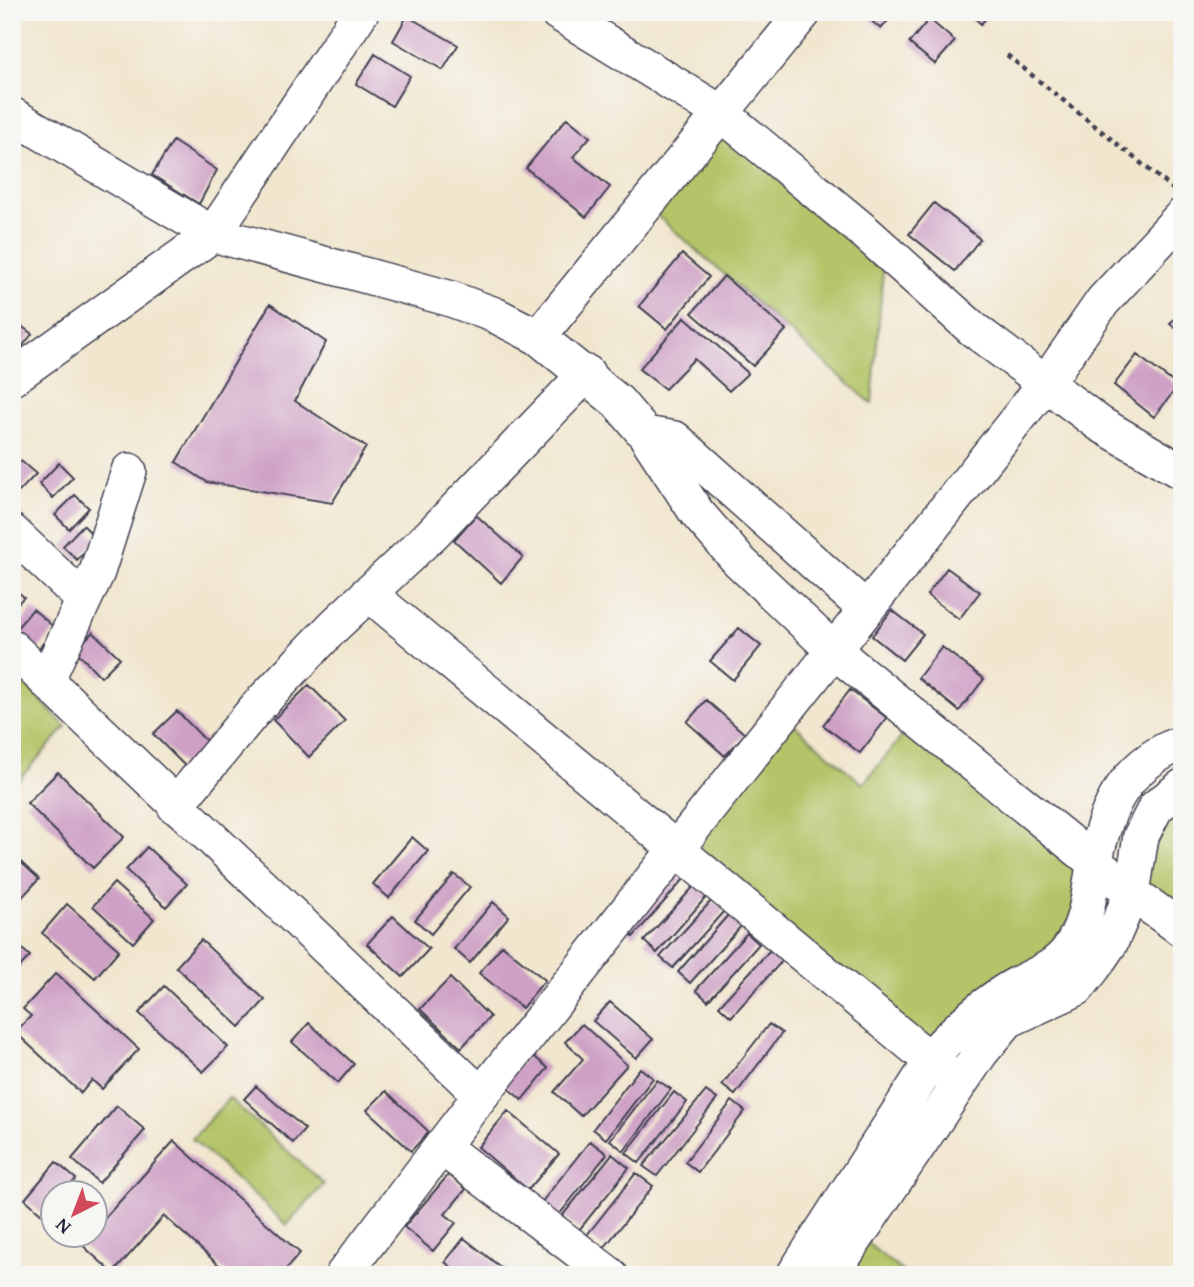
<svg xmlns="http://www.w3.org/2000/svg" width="1194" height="1287" font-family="'Gentium Book Plus',serif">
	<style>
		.green { fill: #b4c467; stroke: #6b7351; stroke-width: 2 }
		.building { fill: #cea0c5 }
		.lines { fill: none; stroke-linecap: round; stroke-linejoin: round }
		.minor-casing { stroke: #413f51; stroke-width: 38 }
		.path { stroke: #413f51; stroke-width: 4.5; stroke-dasharray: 5 5; stroke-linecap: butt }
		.minor { stroke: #fff; stroke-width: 35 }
	</style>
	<rect width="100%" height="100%" fill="#f6f6f2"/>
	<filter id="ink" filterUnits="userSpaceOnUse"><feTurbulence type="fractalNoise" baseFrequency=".0143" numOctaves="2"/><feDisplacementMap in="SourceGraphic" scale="14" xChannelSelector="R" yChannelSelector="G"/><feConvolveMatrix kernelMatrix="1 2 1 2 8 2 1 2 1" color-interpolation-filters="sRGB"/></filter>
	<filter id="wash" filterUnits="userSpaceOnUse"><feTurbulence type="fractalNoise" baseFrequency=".00686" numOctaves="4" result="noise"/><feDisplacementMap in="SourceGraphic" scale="28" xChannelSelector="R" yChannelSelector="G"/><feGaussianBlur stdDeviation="1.57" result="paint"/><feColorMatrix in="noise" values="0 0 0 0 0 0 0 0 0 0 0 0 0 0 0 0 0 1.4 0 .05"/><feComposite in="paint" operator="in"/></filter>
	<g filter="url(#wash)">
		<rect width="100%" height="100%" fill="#f1e6ce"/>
		<path class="green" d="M713,123L884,261L872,404L654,213Z
			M12,670L66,727L17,782L12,778Z
			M783,715L863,784L917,718L1095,863L1069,950L931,1062L676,851Z
			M1182,790V929L1132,893Z
			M229,1098L324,1184L287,1225L192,1139Z
			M857,1235L907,1275H831Z"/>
		<g id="blocks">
			<path class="building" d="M861,12H895L881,29Z
				M968,12H991L981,24Z
				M407,16L458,45L443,70L393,41Z
				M929,19L955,41L935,64L909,43Z
				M375,54L410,76L392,106L356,84Z
				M567,118L590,137L573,157L610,187L586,217L526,168Z
				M173,141L217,170L199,204L152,175Z
				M934,203L980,239L955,271L909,234Z
				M682,254L709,277L667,329L639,306Z
				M724,276L786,330L753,366L692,313Z
				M270,304L326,342L295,401L366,447L332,503L207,482L176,462Z
				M1182,309V333L1170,324Z
				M685,317L748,373L729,391L694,359L665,389L639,369Z
				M12,319L32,334L16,354L12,351Z
				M1137,355L1178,386L1154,417L1114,385Z
				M21,461L36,474L16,495L12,492V470Z
				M59,463L73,477L53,498L39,484Z
				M75,495L89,508L69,529L55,515Z
				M476,515L523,557L501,583L454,540Z
				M83,525L97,539L77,560L63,546Z
				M947,568L980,592L959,619L927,595Z
				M12,587L24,597L12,609Z
				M33,609L56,629L38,649L16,629Z
				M892,610L923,634L902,660L872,636Z
				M739,628L761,646L733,680L710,661Z
				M93,632L120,658L101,677L75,650Z
				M942,647L984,679L959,711L918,678Z
				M309,685L345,721L309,757L273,720Z
				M850,690L887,718L860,753L823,725Z
				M706,700L745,734L725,756L687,722Z
				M177,711L211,746L188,769L153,734Z
				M58,772L124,837L93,868L27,803Z
				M412,837L428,851L389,898L373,884Z
				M147,847L187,884L166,907L126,870Z
				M12,854L39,879L12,908Z
				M672,868L684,879L633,937L621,926Z
				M454,874L470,887L431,934L415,920Z
				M114,883L154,919L133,943L93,906Z
				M696,884L708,895L657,953L644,941Z
				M712,900L724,911L673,968L660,957Z
				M493,902L509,916L470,963L454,949Z
				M67,904L119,950L95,978L42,933Z
				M729,914L742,925L690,983L678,972Z
				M393,916L429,949L403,977L367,944Z
				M747,933L759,944L708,1001L696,990Z
				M12,940L30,956L12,975Z
				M201,940L265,1000L240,1027L176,967Z
				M502,945L545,980L522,1008L479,973Z
				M771,949L783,960L731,1017L719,1006Z
				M56,973L139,1049L102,1089L92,1080L81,1093L15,1032L31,1016L23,1009Z
				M450,978L490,1017L461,1048L420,1009Z
				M164,986L228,1047L203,1072L139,1013Z
				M610,1002L653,1039L636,1058L593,1021Z
				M309,1023L354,1064L338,1083L292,1042Z
				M582,1024L627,1065L581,1116L554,1092L583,1059L565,1042Z
				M769,1024L782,1033L735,1095L722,1085Z
				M530,1053L548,1068L522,1100L503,1084Z
				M640,1068L653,1078L606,1139L593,1129Z
				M657,1080L671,1089L624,1151L610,1140Z
				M256,1086L305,1129L293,1143L244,1099Z
				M386,1091L429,1132L411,1151L367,1110Z
				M706,1091L717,1099L657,1176L643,1166Z
				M674,1092L687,1102L639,1163L626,1153Z
				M732,1101L745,1111L698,1172L685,1162Z
				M117,1106L145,1130L99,1183L72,1159Z
				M508,1111L559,1154L528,1190L478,1147Z
				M174,1141L300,1253L281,1275H230L164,1216L113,1273L81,1244L90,1234H94V1230Z
				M590,1141L607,1154L558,1216L541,1203Z
				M612,1154L629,1168L579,1230L562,1216Z
				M56,1162L76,1179L64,1192H52V1206L44,1216L25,1199Z
				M636,1173L653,1186L604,1248L587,1235Z
				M449,1174L466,1189L445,1214L456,1223L433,1251L404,1227Z
				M464,1238L504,1270L500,1275H461L445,1262Z"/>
		</g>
	</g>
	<g filter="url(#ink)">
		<use href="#blocks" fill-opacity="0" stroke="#413f51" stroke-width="2"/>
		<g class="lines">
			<g class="minor-casing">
				<path id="minor" d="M557,12L721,113L866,233L973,329L1100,424L1182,472
					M12,115L213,234L448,298L495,315L538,337L618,402L645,434L697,513L739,561L833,650L1132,893L1182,929
					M538,337L804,12
					M12,378L213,234L361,12
					M645,434L675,439L866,609
					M12,532L84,600
					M368,593L959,1084
					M12,648L481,1095
					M46,681L97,572L129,471
					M175,806L258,706L334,626L432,534L587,373
					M443,1148L610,1275
					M343,1275L481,1095L1046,383L1103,301L1182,216
					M794,1275L942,1045C964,1022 987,1001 1016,985C1035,975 1054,969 1068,951C1087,925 1089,895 1094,865C1105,808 1125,764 1182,743
					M831,1275L981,1052L1008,1020L1077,988L1093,968L1110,943L1132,893L1141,836L1156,807L1182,787"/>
			</g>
			<path class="path" d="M1007,55L1173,189"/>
			<use href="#minor" class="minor"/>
		</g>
	</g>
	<rect width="1194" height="1287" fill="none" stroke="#f6f6f2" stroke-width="42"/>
	<g transform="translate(74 1214) rotate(222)"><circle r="33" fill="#f6f6f2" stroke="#a1a1a9" stroke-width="2"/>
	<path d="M0-5L12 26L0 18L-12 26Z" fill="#d1495b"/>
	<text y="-10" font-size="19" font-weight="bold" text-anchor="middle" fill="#22223b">N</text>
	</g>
</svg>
